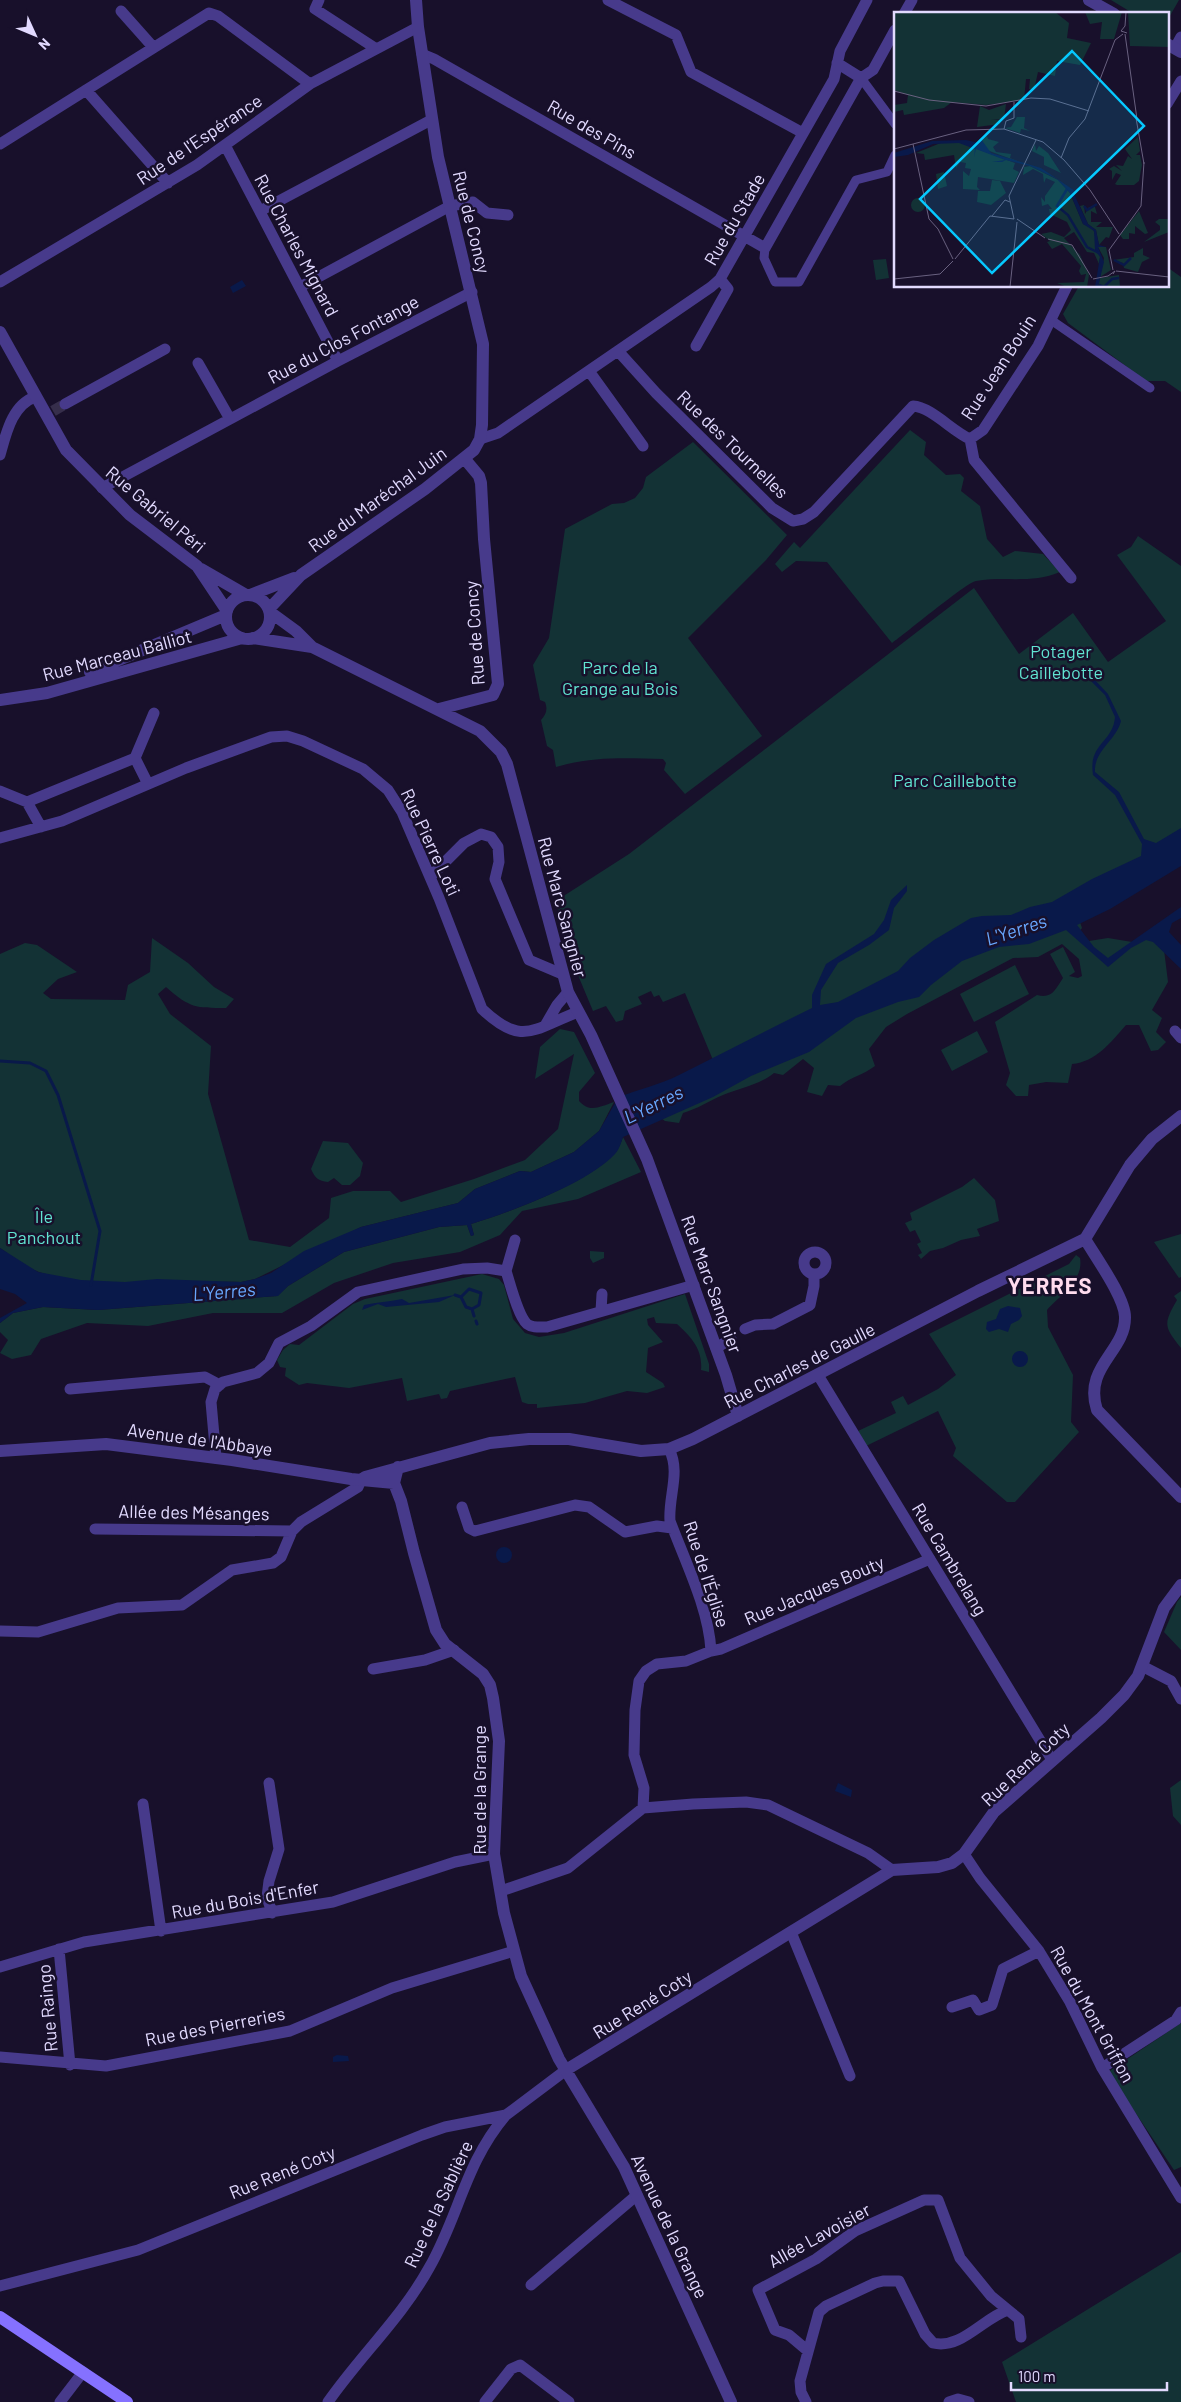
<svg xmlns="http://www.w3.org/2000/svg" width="1181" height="2402" font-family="Barlow,sans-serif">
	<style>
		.green { fill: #133235 }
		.water { fill: #09194a }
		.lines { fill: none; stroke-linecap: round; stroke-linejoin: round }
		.stream { stroke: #09194a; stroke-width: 3 }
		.minor-tunnel { stroke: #362e4b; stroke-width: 11; stroke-dasharray: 11 5.5; stroke-linecap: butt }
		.pedestrian { stroke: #473a8b; stroke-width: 9 }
		.minor { stroke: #473a8b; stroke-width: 11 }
		.tertiary { stroke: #473a8b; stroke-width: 12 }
		.secondary { stroke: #8571ff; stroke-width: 12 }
		.labels { text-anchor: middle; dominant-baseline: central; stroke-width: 5; stroke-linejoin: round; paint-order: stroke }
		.street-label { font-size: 18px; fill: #e2daff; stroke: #18102b }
		.park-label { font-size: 18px; fill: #61e4d2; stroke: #18102b }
		.water-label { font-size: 19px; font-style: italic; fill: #68a7ff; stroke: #18102b }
		.district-label { font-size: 22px; font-weight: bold; letter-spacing: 1px; fill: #ffdcee; stroke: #18102b }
		.inset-river { fill: none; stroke: #09194a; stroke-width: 2.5 }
		.inset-road { fill: none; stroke: #696180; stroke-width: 1 }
		.view { fill: #06c9ff; fill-opacity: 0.15; stroke: #06c9ff; stroke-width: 2.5 }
		.inset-edge { fill: none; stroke: #e2daff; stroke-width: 2.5 }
	</style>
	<rect width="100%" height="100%" fill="#18102b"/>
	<path class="green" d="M1111,0H1179L1167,21V14H1134Z
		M886,259L889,278L876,280L873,260Z
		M1167,267L1181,277V392L1165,381H1146L1068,323L1063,314L1079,286H1167Z
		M910,430L926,442L924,455L946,475L960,474L964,478L961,491L980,506L987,539L1003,557L1015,551L1043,554L1060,572C1033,584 1004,576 976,581C967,582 905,634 892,643L827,562L796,561L782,572L775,564L794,542L800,548Z
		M693,442L787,535L766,560L688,638L762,736L685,794L664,770L666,763L663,759C626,758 592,756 556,767L553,750L547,746L541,720C546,714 548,710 545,702L540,700L533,665L549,638L565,529L612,504L624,503L635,498L643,488L646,477Z
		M1138,536L1181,566V832L1142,857L1053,904L903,970L840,1003L713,1060L685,993L663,1002L659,995L654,997L651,991L638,997L642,1004L625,1011L623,1020L616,1022L606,1006L593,1011L575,968L558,909L562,897L629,854L974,588L1019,654L1073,613L1108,662L1166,621L1117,555L1131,547Z
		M1079,919L1082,928L1078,933L1089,941L1108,938L1132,942L1148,938L1163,942L1168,982L1152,1010L1162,1018L1156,1032L1166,1042L1158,1050L1151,1051L1139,1025H1126C1111,1042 1096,1062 1072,1064L1068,1083L1046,1082L1029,1085L1028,1096H1016L1006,1085L1010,1073L995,1022L1037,995C1052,999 1055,990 1063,978L1050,954L1063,947L1075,972L1069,976L1078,978L1082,976L1079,959L1062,944L1038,957L1013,958L907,1014L886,1027L869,1049L875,1066C863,1075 851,1077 840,1086L828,1085L822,1096L807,1092L814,1068L803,1059L783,1075L774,1073C759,1085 740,1088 723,1095C709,1101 697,1109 683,1113L679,1123L665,1121L658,1116L947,959Z
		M152,938L188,963L214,987L234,999L226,1008C195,1008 190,1008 166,987L158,994L170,1014L211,1046L208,1094L249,1240L290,1247L329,1218L331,1198L353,1191H390L401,1202L474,1179L525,1160L558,1129L574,1054L535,1079L540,1047L560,1029L574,1032L595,1073L579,1092V1101C590,1113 599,1107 614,1102L599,1131L574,1152L531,1172L520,1171L475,1189L458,1203L361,1227L255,1279L241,1282C176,1280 103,1293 39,1272C25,1267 12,1256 0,1248V954L25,943L37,945L77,972L58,979L43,993L51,999L125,1000L128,985L150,972Z
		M1015,965L1029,994L974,1022L960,994Z
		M977,1031L988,1052L952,1071L941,1050Z
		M623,1137L641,1172L578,1199L522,1211L500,1235L460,1252L393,1263L334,1283L282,1313H213L148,1326L87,1323L41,1339L31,1355L12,1359L0,1353L8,1340L0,1332V1323L13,1313L43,1307L98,1310L277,1296L288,1286L344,1252L439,1227L467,1225L471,1236L474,1235L471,1224C510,1212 586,1184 614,1154C618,1150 621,1143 623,1137Z
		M323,1141L348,1143L363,1163L360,1176L350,1185H342L334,1178L328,1182C318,1181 315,1178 311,1169Z
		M974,1178L995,1200L999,1221L977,1229L980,1236L961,1240L943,1248L930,1251L921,1259L918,1255L922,1253L917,1244L921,1242L915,1230L910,1232L905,1223L912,1220L910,1213L962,1187Z
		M1181,1234V1277L1179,1278L1154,1242Z
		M590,1251L604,1252V1258L593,1263L590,1258Z
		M1076,1255L1080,1258C1084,1281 1059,1296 1047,1310L1048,1327L1073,1375L1071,1422L1079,1432L1015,1502H1007L953,1456L956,1448L938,1411L866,1446L858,1431L896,1413L891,1402L903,1396L908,1405L938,1389L956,1375L929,1334L1069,1264Z
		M482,1274L499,1279L504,1285L513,1319L525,1333L539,1337L564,1333L685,1294L709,1364V1372L701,1370C703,1349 691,1337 677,1324L656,1323L654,1317L647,1319L648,1325L663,1342L648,1348L646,1372L663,1383L665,1387L647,1393L627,1391L585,1403L537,1408V1404H528L522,1402L515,1377L450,1391L447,1398L441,1399L439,1394L407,1401L402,1378L349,1388L307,1383L299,1385L285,1376L286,1368L280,1367L277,1360L283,1350L290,1344L299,1345L353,1304L365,1299Z
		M1181,1291V1348C1164,1327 1163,1324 1177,1300L1174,1296Z
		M1181,1597V1650L1164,1632L1177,1602Z
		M1181,1780V1825L1173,1816L1170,1788Z
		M1181,2023V2167L1174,2170L1108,2072Z
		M1181,2252V2402H1016L1002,2362Z"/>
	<path class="water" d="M242,280L246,286L233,293L230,287Z
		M1093,678L1108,694L1121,721C1116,741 1094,750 1095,772L1119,792L1144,839L1156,843L1181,828V866L1110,909L1077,925L1094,947L1108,958L1181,907V918L1172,923L1169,932L1181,945V969L1153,942L1146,940L1131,948L1108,967L1066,930L1029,944L999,947L962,961L931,985L919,997L898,1002L856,1018L809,1052L751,1076L713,1097L623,1137C621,1143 619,1150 615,1154C587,1184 510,1212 471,1224L474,1235L471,1236L467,1225L439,1227L344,1252L288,1286L278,1296L98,1310L43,1307L13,1313L0,1323V1318L27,1303L15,1294L0,1289V1248L38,1272L81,1280L125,1282L157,1279L241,1282L255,1279L271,1273L304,1251L361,1227L458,1203L475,1189L520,1171L531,1172L574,1152L599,1131L618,1098C637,1089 660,1085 679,1075C724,1053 767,1030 812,1008V995L826,964L874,934L884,920L891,900L907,885V891L894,908L889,930L869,945L838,963L821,990L820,1005L838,1002L898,971L910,958L934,940L971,918L982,916L1011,915L1030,907L1052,902L1092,879L1141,856L1142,844L1115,795L1093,775C1088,743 1113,743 1115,717L1105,695L1091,681Z
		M455,1295L439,1302L386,1307L378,1304L362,1310L364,1305C377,1302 389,1302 402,1299L409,1303Z
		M1008,1306L1020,1308L1022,1316L1019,1320L1011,1324L1008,1332L999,1329L989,1332L986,1329L987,1322L996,1319L1000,1309Z
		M1012 1359a8 8 0 1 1 16 0a8 8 0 1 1-16 0Z
		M496 1555a8 8 0 1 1 16 0a8 8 0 1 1-16 0Z
		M838,1783L852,1790L851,1797L835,1791Z
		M337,2055L348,2056L349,2061L333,2062V2057Z"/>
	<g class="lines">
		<path class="stream" d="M0,1061L30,1063L46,1071L58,1095L100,1231L91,1285
			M455,1295L461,1297L466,1307L472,1309L474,1316
			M461,1297L469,1289L481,1293L479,1305L472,1309
			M476,1321L477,1324"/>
		<path class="minor-tunnel" d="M53,411L65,404"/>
		<path class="pedestrian" d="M861,78L895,124
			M765,248L764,258L775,282H799L856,180L887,172L895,155
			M1051,320L1150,388"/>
		<path class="minor" d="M319,0L315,9L375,48
			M608,0L676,35L691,72L803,133
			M121,11L153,47
			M904,14L912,0
			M1175,48L1181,37
			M422,54L434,59L765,248L861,78L837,63
			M861,78L873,70L895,30
			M86,90L168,183
			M1167,104L1181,81
			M0,144L209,13L218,16L310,84
			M225,145L338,361
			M260,211L431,120
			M0,282L197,165L310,84L418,27
			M300,287L450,206L473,202L487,213L508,215
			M696,346L728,289L720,279
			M618,351L656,393L772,508L793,521L803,519L814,512L913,406C931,407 952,431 970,439L974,460L1071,578
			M198,363L230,419
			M589,371L643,446
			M65,404L165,349
			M480,439L498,433L711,287L720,279L834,79L840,51L867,0
			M970,439L983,430L1038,346L1067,286
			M0,455C6,434 12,405 35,397
			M102,488L338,361L472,292
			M135,758L148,784
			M0,791L27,802L135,758L154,713
			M27,802L41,827
			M0,838L62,821L186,768L271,737L287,736L303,741L363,769L388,790L402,812L439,898L482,1009C522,1047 533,1029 578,1012
			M430,877L464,843L481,834L491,837L498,847L499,862L495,879L529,960L562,974
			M546,1024L557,1005L568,992
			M1175,1031L1181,1038
			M804 1263a11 11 0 1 1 22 0a11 11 0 1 1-22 0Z
			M506,1271L515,1240
			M601,1311L602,1294
			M745,1329L755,1325L773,1324L810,1305L814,1286V1274
			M716,1348L731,1339
			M818,1375L1052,1760
			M70,1389L205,1377L220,1385
			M216,1458L211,1402L215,1389L223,1382L257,1373L269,1363L279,1343L311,1326L358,1292L463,1269L487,1268L506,1271C510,1283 518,1316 527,1324C532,1328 540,1327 547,1327L694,1285
			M462,1507L469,1528L475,1531L575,1505L589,1507L625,1532L657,1526L672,1528
			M95,1529L292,1531
			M0,1631L38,1632L118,1608L182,1605L232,1570L273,1563L281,1557L292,1531L301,1522L358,1487L361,1480
			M711,1651L721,1649L930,1559
			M1142,1666L1171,1681L1181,1699
			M373,1669L425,1660L454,1650
			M269,1783L279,1849L269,1881L267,1897L272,1913
			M143,1804L161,1931
			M643,1808L644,1788L634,1755L635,1710L639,1681L646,1671L657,1664L686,1661L711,1651C709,1609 685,1561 670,1521C668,1497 681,1472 669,1449
			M964,1854L980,1878L1039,1951L1070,2002L1102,2068L1181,2198
			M501,1891L568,1868L643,1808L693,1804L746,1802L768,1805L868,1853L892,1870
			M791,1932L850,2076
			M59,1949L70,2065
			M0,1967L84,1942L333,1902L455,1862L494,1854
			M952,2007L973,2000L979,2010L992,2005L1003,1969L1039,1951
			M0,2057L106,2066L290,2031L392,1988L514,1951
			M1102,2068L1176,2020L1181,2012
			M531,2285L637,2195
			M0,2286L138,2250L422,2135L445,2127L506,2115L566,2070
			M808,2351L789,2335L775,2330L758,2290L816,2259L855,2231L924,2200H938L960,2258L991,2296L1008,2310
			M60,2402L83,2372
			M328,2402C360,2356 402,2317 429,2268C459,2216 465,2163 506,2115
			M485,2402L511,2369L520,2365L569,2402
			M806,2402L801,2392L800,2381L819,2312L826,2306L875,2283L883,2281H899L925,2334L933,2343C961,2350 983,2318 1008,2310L1019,2319L1021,2337
			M949,2402L958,2399L969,2402"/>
		<path class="tertiary" d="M1089,0L1114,14
			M1167,44L1181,52
			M0,332L66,450L130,515L197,566L227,611
			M201,569L246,595
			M250,595L294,578
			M226 617a22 22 0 1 1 44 0a22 22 0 1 1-44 0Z
			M269,609L301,575L425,489L474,450L480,439L482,425L483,344L438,157L418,27L416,0
			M270,612L296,631L312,647L480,731L501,752L507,764L568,992L591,1035L647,1159L726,1375L738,1416
			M253,638L312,647
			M90,672L226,615
			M0,700L47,693L242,638
			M439,709L493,695L498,684L484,539L481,483L479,476L464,458
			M1085,1239C1095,1256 1126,1299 1125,1318C1125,1352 1083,1367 1097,1410L1181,1497
			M0,1451L106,1444L232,1460L351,1479L394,1483
			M398,1467L394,1483L401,1501L414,1553L436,1630L445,1644L483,1674L490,1685L493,1698L499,1741L494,1854L504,1913L521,1976L559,2059L624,2167L731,2402
			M361,1480L365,1477L490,1443L529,1439H569L641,1451L669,1449L693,1439L978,1291L1085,1239L1130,1165L1152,1139L1181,1116
			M566,2070L892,1870L938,1867L952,1863L964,1854L994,1812L1101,1718L1124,1695L1138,1676L1164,1608L1181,1585"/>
		<path class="secondary" d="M0,2317L127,2402"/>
	</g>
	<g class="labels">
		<g class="street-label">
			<text transform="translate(592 129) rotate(30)">Rue des Pins</text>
			<text transform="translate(199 139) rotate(-34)">Rue de l'Espérance</text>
			<text transform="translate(734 219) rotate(-60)">Rue du Stade</text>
			<text transform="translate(472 222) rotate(76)">Rue de Concy</text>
			<text transform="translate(297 245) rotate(62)">Rue Charles Mignard</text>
			<text transform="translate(343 339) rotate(-28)">Rue du Clos Fontange</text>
			<text transform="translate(998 367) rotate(-57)">Rue Jean Bouin</text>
			<text transform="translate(733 444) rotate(44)">Rue des Tournelles</text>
			<text transform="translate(377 499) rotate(-36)">Rue du Maréchal Juin</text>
			<text transform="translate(156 509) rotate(40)">Rue Gabriel Péri</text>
			<text transform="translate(474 633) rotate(-94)">Rue de Concy</text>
			<text transform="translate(117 655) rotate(-15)">Rue Marceau Balliot</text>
			<text transform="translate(431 842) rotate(65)">Rue Pierre Loti</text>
			<text transform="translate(563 907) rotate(75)">Rue Marc Sangnier</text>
			<text transform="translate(712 1284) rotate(70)">Rue Marc Sangnier</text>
			<text transform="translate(799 1365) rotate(-27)">Rue Charles de Gaulle</text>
			<text transform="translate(200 1439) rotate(8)">Avenue de l'Abbaye</text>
			<text transform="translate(194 1512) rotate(1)">Allée des Mésanges</text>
			<text transform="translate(950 1559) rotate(59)">Rue Cambrelang</text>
			<text transform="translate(707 1574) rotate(72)">Rue de l'Église</text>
			<text transform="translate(814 1590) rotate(-23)">Rue Jacques Bouty</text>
			<text transform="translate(1025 1764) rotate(-43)">Rue René Coty</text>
			<text transform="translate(479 1790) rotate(-90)">Rue de la Grange</text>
			<text transform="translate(245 1899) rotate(-10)">Rue du Bois d'Enfer</text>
			<text transform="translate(642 2004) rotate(-32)">Rue René Coty</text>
			<text transform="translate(47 2008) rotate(-95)">Rue Raingo</text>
			<text transform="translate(1093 2014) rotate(61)">Rue du Mont Griffon</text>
			<text transform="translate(215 2026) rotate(-11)">Rue des Pierreries</text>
			<text transform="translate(282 2172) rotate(-22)">Rue René Coty</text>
			<text transform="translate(438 2204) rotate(-65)">Rue de la Sablière</text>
			<text transform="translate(670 2226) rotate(65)">Avenue de la Grange</text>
			<text transform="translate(819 2235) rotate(-29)">Allée Lavoisier</text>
		</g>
		<g class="park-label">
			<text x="1061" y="651">Potager<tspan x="1061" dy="21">Caillebotte</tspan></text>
			<text x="620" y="667">Parc de la<tspan x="620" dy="21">Grange au Bois</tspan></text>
			<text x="955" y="780">Parc Caillebotte</text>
			<text x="44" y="1216">Île<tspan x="44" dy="21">Panchout</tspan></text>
		</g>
		<g class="water-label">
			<text transform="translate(1016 929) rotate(-18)">L'Yerres</text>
			<text transform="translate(653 1104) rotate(-26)">L'Yerres</text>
			<text transform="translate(224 1291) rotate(-5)">L'Yerres</text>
		</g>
		<g class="district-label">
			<text x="1050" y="1285">YERRES</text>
		</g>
	</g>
	<g transform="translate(894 12)">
		<rect width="275" height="275" fill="#18102b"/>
		<path d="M0,0H161L175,11L173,26L197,31L186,53L163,49L161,64L144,60L140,78L135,77L136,67H132L130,88L92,93L58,90L50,96L10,103L9,98L0,100V93L13,91L14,83L0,78ZM191,0H228L220,27H206L208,10L196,12ZM234,0H275V35L236,34ZM112,92L110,107L97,108H107L106,112L83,115L86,94L95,98ZM123,105H131L130,116L136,119L127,117L126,121L111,116L117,115ZM93,124L94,127L105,130L99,135L102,140L117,142L116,146L128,151L90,137L86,130ZM244,125L246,139L242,143H246L248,153L245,169L240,173H223L221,172L227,163L222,161L218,168V159L215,157L220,154L228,159L222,153L229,154L234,144L238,147L231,137ZM49,130L67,131L121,151L119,157L125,160L120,171L84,165L83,175L86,178L69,177V159L75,164L77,157L71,156L72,151L66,150L62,156L60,143L31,148L30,142L22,141ZM141,132L142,139L145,134L154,141L167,161L150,153V145L138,139ZM136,154L164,168L176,181L189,212L199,216L206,245L205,252L200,241L193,240L180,220L170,226L186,243L195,263L193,275H173L163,271L190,270L192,262L187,263L185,259L187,254L168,232L158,237L153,230L156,229L147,222L157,220L170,225L177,218L173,210L156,202L155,197H158L154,192L148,194L147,185L151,190V184L161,170L152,166L150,171L149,162L139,157L129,163L130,155ZM50,160L53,174L44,177L42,162ZM98,168L106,169L112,181L97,193L83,190L84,179H96ZM17 193a7 7 0 1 1 14 0a7 7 0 1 1-14 0ZM190,193L191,202L195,195H201L203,202L197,199V210H208L202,215H219L215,226L212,225L205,233L202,218L194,212L186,194ZM245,199L254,221L251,222L241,214V222L235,221V227H229L226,223ZM265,207H275V220L250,230L266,218V214L261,210ZM204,235H212L217,258L206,265L210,246ZM249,236V243L256,246L248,250L244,260L230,256L229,251L219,248L240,245V241ZM225,263L226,275H204L206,266Z" fill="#133235"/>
		<path d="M87,127L97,141L147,156L184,181L179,180L194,212L202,218L205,233L212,235L216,253L212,235H204L210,250L204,275H201L206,245L201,238L200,219L189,212L176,181L163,167L136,154L112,148L108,150H98L111,148L82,137L80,145L74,151L80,145L81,137L65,131L39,132L14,143L0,145V141L38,129L72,128L85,131Z" fill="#09194a"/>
		<path class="inset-river" d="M173,177L163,194L174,203L193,235L205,241M190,194L193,198L203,192M220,248L230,253L237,246M205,273L210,275L218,267L225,266"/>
		<path class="inset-road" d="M232,0L231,14L227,19L233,21M231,22L243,107M0,79L35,88L92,94L137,86L156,87L195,99M242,106L250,152M110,117L112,109L120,106V90M19,132L35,207L44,217L59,247M0,137L72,118L110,117L149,130L170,148M167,146L175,126L191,107L221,28L229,22M170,148L196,178L225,222M98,204L111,188L116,190M120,207L115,184L142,128M123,207L151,226M154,227L178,233L198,266M61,247L96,204L120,207M219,258L215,238L247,194L250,150M222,259L275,265M0,267L46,262L59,249M199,267L214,264L221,259L219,262M116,275L123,210"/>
		<path class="view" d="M178,39L250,114L98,261L26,187Z"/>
		<rect width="275" height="275" class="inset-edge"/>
	</g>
	<g transform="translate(35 35) rotate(134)" stroke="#18102b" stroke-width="4" paint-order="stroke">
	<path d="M0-4L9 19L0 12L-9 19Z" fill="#e2daff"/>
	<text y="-8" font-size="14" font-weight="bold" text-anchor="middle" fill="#e2daff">N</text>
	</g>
	<path d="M1011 2382v8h156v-8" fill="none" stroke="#e2daff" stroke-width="2.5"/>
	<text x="1018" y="2382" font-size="15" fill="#e2daff" stroke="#18102b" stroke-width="4" paint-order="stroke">100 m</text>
</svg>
